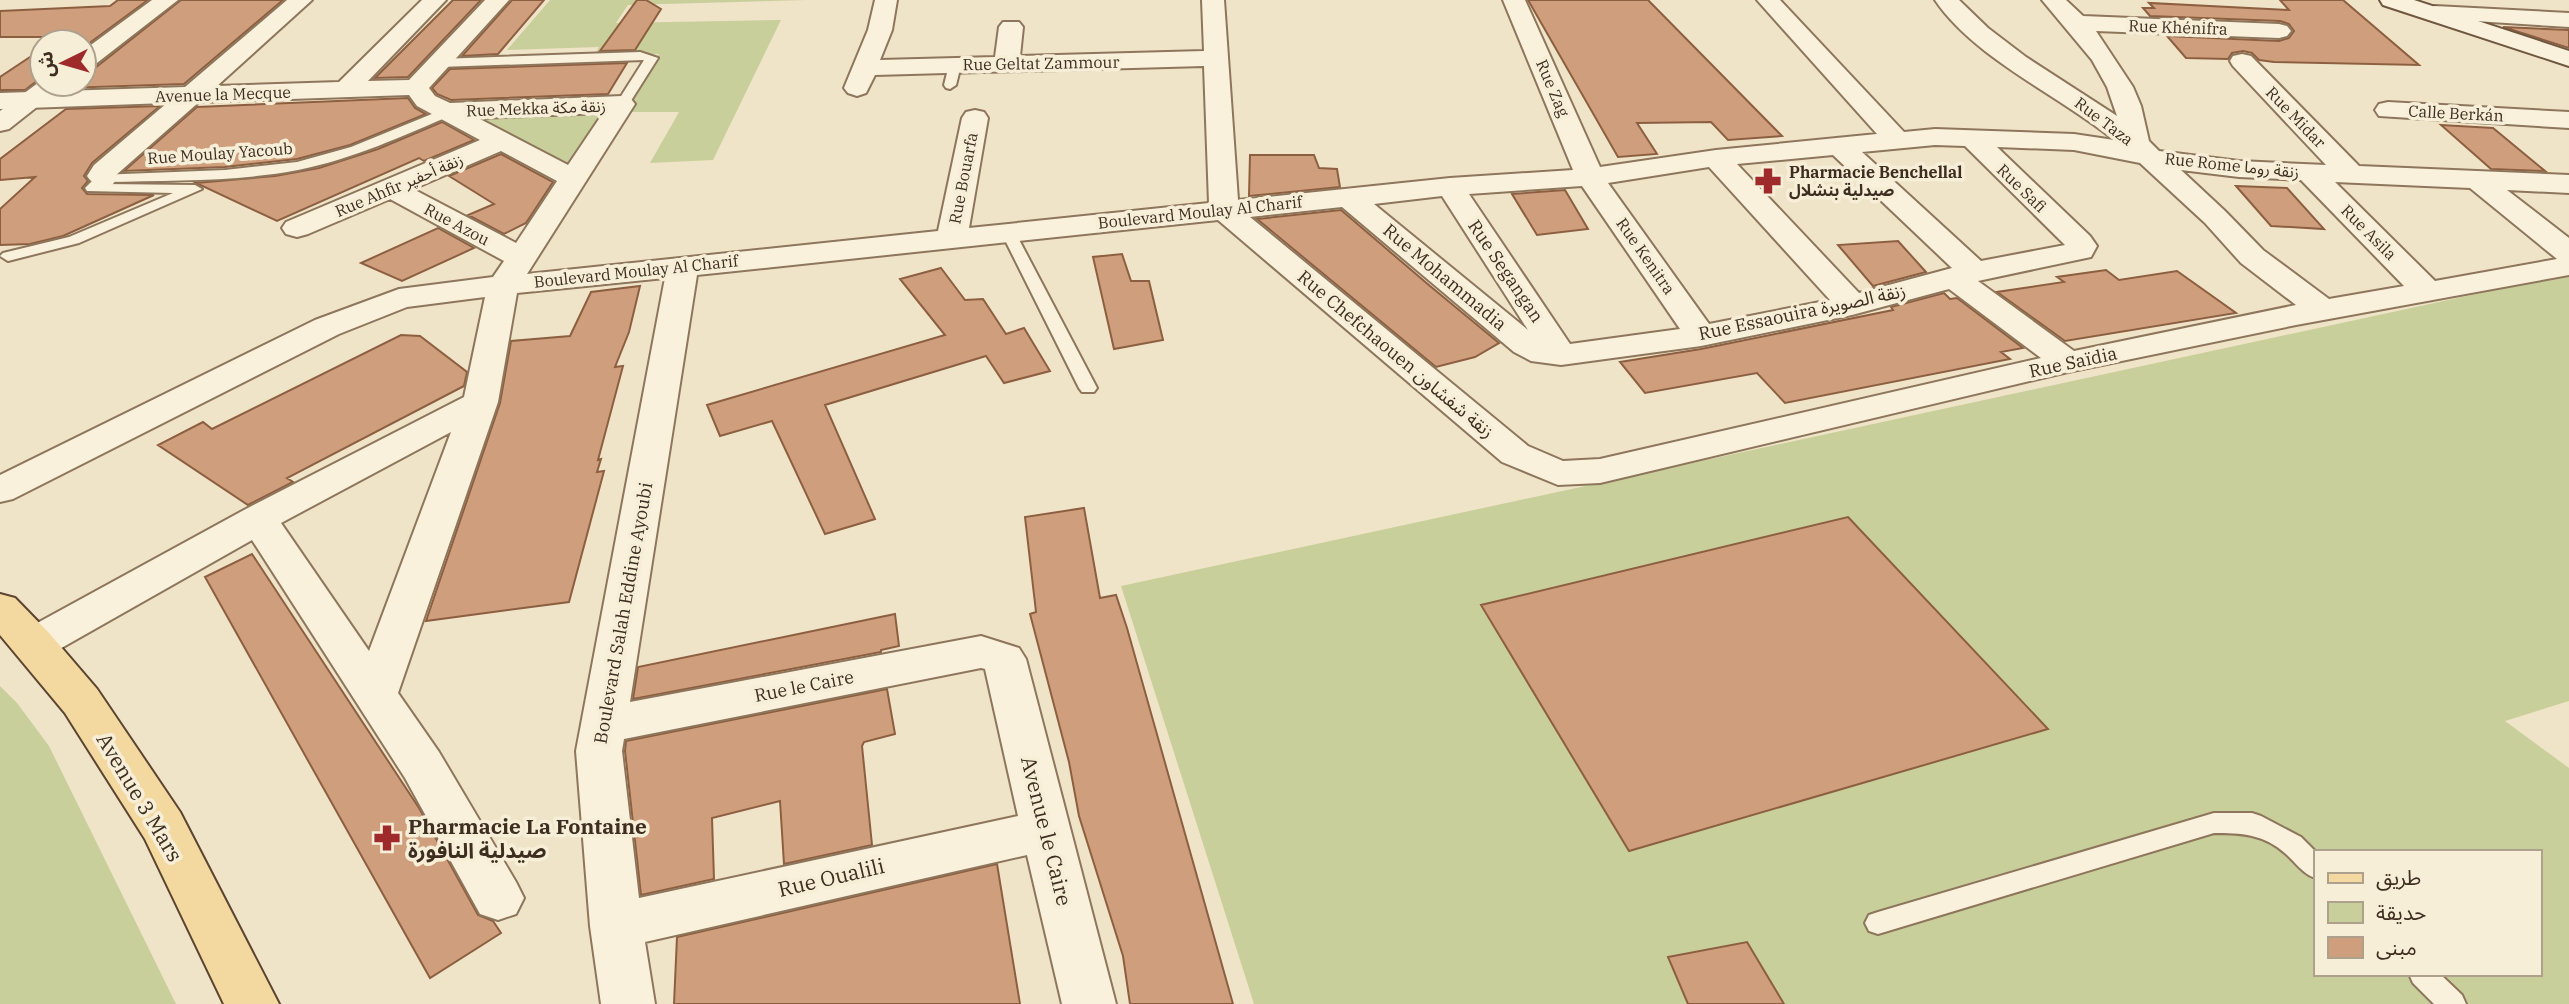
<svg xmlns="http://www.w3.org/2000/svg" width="2569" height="1004" font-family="'IBM Plex Serif','Noto Sans Arabic',serif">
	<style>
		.green { fill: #c9cf9b; fill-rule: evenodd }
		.building { fill: #cf9f7d; stroke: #8d5f41; stroke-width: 2 }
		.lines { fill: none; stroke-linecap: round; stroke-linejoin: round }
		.service-casing { stroke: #8d765c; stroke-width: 4 }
		.minor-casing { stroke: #8d765c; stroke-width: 4 }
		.tertiary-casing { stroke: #8d765c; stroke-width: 4 }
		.secondary-casing { stroke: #6f573f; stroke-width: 4 }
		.primary-casing { stroke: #5b4430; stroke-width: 4 }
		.service { fill: #faf1dc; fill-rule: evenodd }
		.minor { fill: #faf1dc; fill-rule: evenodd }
		.tertiary { fill: #faf1dc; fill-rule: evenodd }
		.secondary { fill: #faf1dc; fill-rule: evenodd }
		.primary { fill: #f3d9a0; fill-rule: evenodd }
		.labels { text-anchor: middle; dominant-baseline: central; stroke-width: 7; stroke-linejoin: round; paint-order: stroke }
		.far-street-label { font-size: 16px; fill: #3d2e20; stroke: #f7eed8 }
		.far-poi-label { font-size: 16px; font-weight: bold; fill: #3d2e20; stroke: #f7eed8; text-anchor: start }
		.street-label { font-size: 18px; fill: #3d2e20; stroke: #f7eed8 }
		.near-street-label { font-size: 21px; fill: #3d2e20; stroke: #f7eed8 }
		.near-poi-label { font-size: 21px; font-weight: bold; fill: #3d2e20; stroke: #f7eed8; text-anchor: start }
	</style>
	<rect width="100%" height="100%" fill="#f0e4c8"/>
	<path class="green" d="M550,0H806L628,5L616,23L781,20L713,160L650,163L679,112H622L659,54L594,56L599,47L507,50Z
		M605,107L567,165L470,112Z
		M2569,274V701L2505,721L2569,768V1004H1254L1121,586ZM2315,852H2539V974H2315Z
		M0,686L17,703L49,746L176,1004H0Z"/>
	<path class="building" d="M118,0H148L84,47V42H53L61,37H0V11L110,6Z
		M181,0H283L184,84L65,88L69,84H84V70L95,68Z
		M453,0H481L408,77L375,78Z
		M512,0H544L498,54L462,56Z
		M637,0H646L661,9L635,50L600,51Z
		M1528,0H1648L1782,136L1728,140L1711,122L1637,123L1657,154L1618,157Z
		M2280,0H2343L2419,65L2274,62L2259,60L2252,53L2243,51L2232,53L2228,59L2186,58L2167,36L2279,41L2289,38L2294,31L2289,24L2280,21L2150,16L2143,8H2154L2149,3L2289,10Z
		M2503,27L2569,30V48Z
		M42,49V77L25,90H0V77Z
		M627,63L608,94L451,100L437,94L432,88L450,69Z
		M408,98L415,108L426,114L350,145L297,159L225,167L124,171L197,107Z
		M160,106L92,163L84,176L88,181L82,188L87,194L154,195L63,236L30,244L0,245V209L35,177L0,180V159L66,109Z
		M442,122L474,140L424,161L419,158L277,221L196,183L275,176L319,168L378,149Z
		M2441,125L2493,128L2545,171L2491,169Z
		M501,154L553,182L526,223L504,234L468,215L494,204L449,176Z
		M1250,155H1314L1319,168L1337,169L1340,187L1249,196Z
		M2236,186L2287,188L2324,229L2271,226Z
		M1565,190L1588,229L1537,235L1512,194Z
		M1341,210L1430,286L1499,343L1475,357L1436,367L1257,219Z
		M438,228L474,248L402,281L361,263Z
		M1898,241L1926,272L1873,286L1838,245Z
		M1122,254L1131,281H1149L1163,340L1114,349L1093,257Z
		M941,268L965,300L983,299L1006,334L1024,328L1050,371L1004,383L986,356L825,405L875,519L825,534L772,421L720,436L707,405L945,335L900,279Z
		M2106,270L2119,280L2177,271L2236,313L2065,341L1997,292L2064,282L2057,277Z
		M640,286L629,332L615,367L623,366L598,460L601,459L597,472L604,471L569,602L426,621L500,403L511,341L570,336L591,292Z
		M1944,293L1950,299L1957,298L2023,348L2001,352L2010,359L1785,403L1757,373L1645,393L1620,362L1701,349L1893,310L1891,307Z
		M401,335L420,336L467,372L464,386L287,478L293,482L248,505L158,445L203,422L212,429Z
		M1084,508L1100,598L1116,595L1127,628L1233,1004H1130L1123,956L1079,816L1069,762L1030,614L1036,612L1025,517Z
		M1848,517L2048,729L1629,851L1481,605Z
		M252,554L419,808L478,915L493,921L501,933L430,978L205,577Z
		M895,614L899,646L881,650V652L633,699L638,667Z
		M887,689L895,734L864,742L862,746L872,845L784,864L780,801L712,818L714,879L641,895L625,751L626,741Z
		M997,864L1020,1004H674L677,937Z
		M1747,942L1784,1004H1688L1668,957Z"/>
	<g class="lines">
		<g class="service-casing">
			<path id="service" d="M640,52L658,58L627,107L622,108L616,104L644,60L439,67L433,63L439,59Z
				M955,61L961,65L956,85L950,89L946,88L944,85L949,65Z
				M449,107L456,111L454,114C403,136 353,159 298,170C236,182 170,180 107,182L105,184L195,185L202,189L79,243L8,261L0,256L3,253L69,237L173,193L87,191L85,188L98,175L225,170L297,162L351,147Z
				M1008,228L1015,232L1097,388L1094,392H1082L1079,388L1001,232Z
				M2214,813H2252L2261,816L2301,837L2316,852L2315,878C2302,873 2296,863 2286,854C2264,834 2241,833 2214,833L1878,934L1869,931L1865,923L1869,915L1878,912Z
				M2409,974H2440L2462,995L2466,1004H2434L2413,983Z"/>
		</g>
		<g class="minor-casing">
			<path id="minor" d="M287,0H312L217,86L339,82L422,0H446L368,81L409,80L485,0H509L429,88L435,96L450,103L622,96L631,99L635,104L527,274L938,231L962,118L966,112L975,110L984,112L988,118L969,228L1209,203L1204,66L875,75L866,93L857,96L848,93L844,88L868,30L875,0H897L892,30L880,60L995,57L999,27L1003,22H1019L1023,27L1020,56L1204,51L1202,0H1224L1238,200L1450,178L1573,170L1503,0H1525L1600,167L1716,150L1877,134L1757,0H1780L1904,132L1935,129L2074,134L2114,140C2060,96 1974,58 1935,0H1959L1988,28L2026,57L2117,116L2107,87L2092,60L2042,0H2066L2083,16L2279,24L2287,26L2291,31L2287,36L2279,38L2096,31L2133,87L2141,106L2149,141L2159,151L2239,161L2326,165L2233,66L2230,61L2233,56L2242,54L2251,56L2359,166L2569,175V193L2507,190L2569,238V275L2296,325L2068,372L1600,483L1558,485L1502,462L1218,220L697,275L630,702L981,636L1019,648L1026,659L1116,1004H1062L1027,855L645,942L655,1004H601L590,926L576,751L665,278L517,293L498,402L398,693L439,752L516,882L524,898L516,914L498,920L480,914L405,778L252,540L49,655L34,660L19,655L12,644L19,633L244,510L464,397L485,297L407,307L339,334L13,499L0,502V475L315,320L399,289L493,277L504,261L390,199L308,234L297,237L286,234L282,228L286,222L480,140L417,106L409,95L199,102L115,176L117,178L113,184C101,187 94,186 87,176L94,165L167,103L0,109V93L185,87ZM603,113L568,165L478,118ZM1935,145L1965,146L2065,245L1981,261L1862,152ZM1997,147L2074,150L2140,163L2205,223L2241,263L2296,305L2074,351L1978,281L2091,257L2097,246L2090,236ZM501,151L557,181L516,243L413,189ZM1833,155L1952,268L1859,293L1737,164ZM1709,167L1830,300L1709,324L1608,183ZM2181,170L2239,177L2301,180L2404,286L2329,299L2263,250L2225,211ZM2335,182L2470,188L2557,259L2435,281ZM1582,186L1680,329L1570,344L1469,194ZM1442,196L1528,330L1374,204ZM1342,207L1514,352L1531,361L1561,365L1701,346L1852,315L1949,289L2041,358L1600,459L1563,461L1528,446L1250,217ZM451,432L369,651L281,523ZM981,668L985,669L1018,816L639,898L622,751L624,739Z
				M2435,6L2569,13V27L2427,18L2424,13L2427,8Z
				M2388,102L2569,112V128L2379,116L2375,110L2379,104Z"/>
		</g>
		<g class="tertiary-casing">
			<path id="tertiary" d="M152,0H178L93,66L84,68V50Z
				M42,80V84H66L9,129L0,131V111Z"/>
		</g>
		<g class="secondary-casing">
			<path id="secondary" d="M2380,0H2414L2569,51V66L2383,5Z"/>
		</g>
		<g class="primary-casing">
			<path id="primary" d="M0,594L15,598L49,633L97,689L180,812L279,1004H224L145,839L65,713L0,635Z"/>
		</g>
		<use href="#service" class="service"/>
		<use href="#minor" class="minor"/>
		<use href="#tertiary" class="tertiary"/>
		<use href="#secondary" class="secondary"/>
		<use href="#primary" class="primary"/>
	</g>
	<defs>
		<g id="pharmacy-bare" transform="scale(2.1)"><path d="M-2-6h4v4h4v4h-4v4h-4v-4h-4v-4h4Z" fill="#9e2a2b" stroke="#f7eed8" stroke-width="2.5" paint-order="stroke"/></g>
	</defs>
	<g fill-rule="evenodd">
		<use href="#pharmacy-bare" x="1768" y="181"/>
		<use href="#pharmacy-bare" x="387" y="838"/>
	</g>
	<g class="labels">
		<g class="far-street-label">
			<text transform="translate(2178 27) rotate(2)">Rue Khénifra</text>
			<text transform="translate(1041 63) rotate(-1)">Rue Geltat Zammour</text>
			<text transform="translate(1553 88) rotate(67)">Rue Zag</text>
			<text transform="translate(223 94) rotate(-2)">Avenue la Mecque</text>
			<text transform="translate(536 108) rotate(-2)">Rue Mekka زنقة مكة</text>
			<text transform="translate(2456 113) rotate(3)">Calle Berkán</text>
			<text transform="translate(2296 117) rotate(46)">Rue Midar</text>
			<text transform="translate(2104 121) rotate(37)">Rue Taza</text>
			<text transform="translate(220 153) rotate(-4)">Rue Moulay Yacoub</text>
			<text transform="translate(2232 165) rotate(6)">Rue Rome زنقة روما</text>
			<text transform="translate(963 178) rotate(-79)">Rue Bouarfa</text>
			<text transform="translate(399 185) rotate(-23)">Rue Ahfir زنقة أحفير</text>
			<text transform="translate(2022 188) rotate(44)">Rue Safi</text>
			<text transform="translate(1200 212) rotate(-6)">Boulevard Moulay Al Charif</text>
			<text transform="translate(457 224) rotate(28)">Rue Azou</text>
			<text transform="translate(2369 232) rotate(45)">Rue Asila</text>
			<text transform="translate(1646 256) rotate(55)">Rue Kenitra</text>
			<text transform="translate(636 271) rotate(-6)">Boulevard Moulay Al Charif</text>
		</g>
		<g class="far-poi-label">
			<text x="1789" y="172">Pharmacie Benchellal<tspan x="1789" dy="18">صيدلية بنشلال</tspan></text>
		</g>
		<g class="street-label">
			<text transform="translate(1506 271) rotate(56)">Rue Segangan</text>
			<text transform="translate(1445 277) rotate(40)">Rue Mohammadia</text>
			<text transform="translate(1802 312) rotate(-12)">Rue Essaouira زنقة الصويرة</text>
			<text transform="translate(1396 354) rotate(40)">Rue Chefchaouen زنقة شفشاون</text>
			<text transform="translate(2073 362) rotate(-12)">Rue Saïdia</text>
			<text transform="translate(623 613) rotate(-80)">Boulevard Salah Eddine Ayoubi</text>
			<text transform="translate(804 686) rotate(-11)">Rue le Caire</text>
		</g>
		<g class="near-street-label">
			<text transform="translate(140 797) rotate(59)">Avenue 3 Mars</text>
			<text transform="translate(1047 831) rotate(76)">Avenue le Caire</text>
			<text transform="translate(831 877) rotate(-13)">Rue Oualili</text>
		</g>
		<g class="near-poi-label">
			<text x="408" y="826">Pharmacie La Fontaine<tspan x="408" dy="24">صيدلية النافورة</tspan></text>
		</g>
	</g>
	<rect x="2314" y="850" width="228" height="126" fill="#f7eed8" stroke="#ada18e" stroke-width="2"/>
	<rect x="2328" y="873" width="35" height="10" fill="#f3d9a0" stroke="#ada18e" stroke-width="2"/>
	<text x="2376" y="885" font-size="21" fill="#3d2e20">طريق</text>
	<rect x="2328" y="902" width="35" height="21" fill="#c9cf9b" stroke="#ada18e" stroke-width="2"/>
	<text x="2376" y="920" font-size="21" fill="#3d2e20">حديقة</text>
	<rect x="2328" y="937" width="35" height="21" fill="#cf9f7d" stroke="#ada18e" stroke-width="2"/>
	<text x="2376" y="955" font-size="21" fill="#3d2e20">مبنى</text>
	<g transform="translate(63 63) rotate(265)"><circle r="33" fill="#f7eed8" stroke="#ada18e" stroke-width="2"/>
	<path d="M0-5L12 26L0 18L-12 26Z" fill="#9e2a2b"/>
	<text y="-10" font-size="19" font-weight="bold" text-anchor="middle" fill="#3d2e20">ش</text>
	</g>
</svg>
